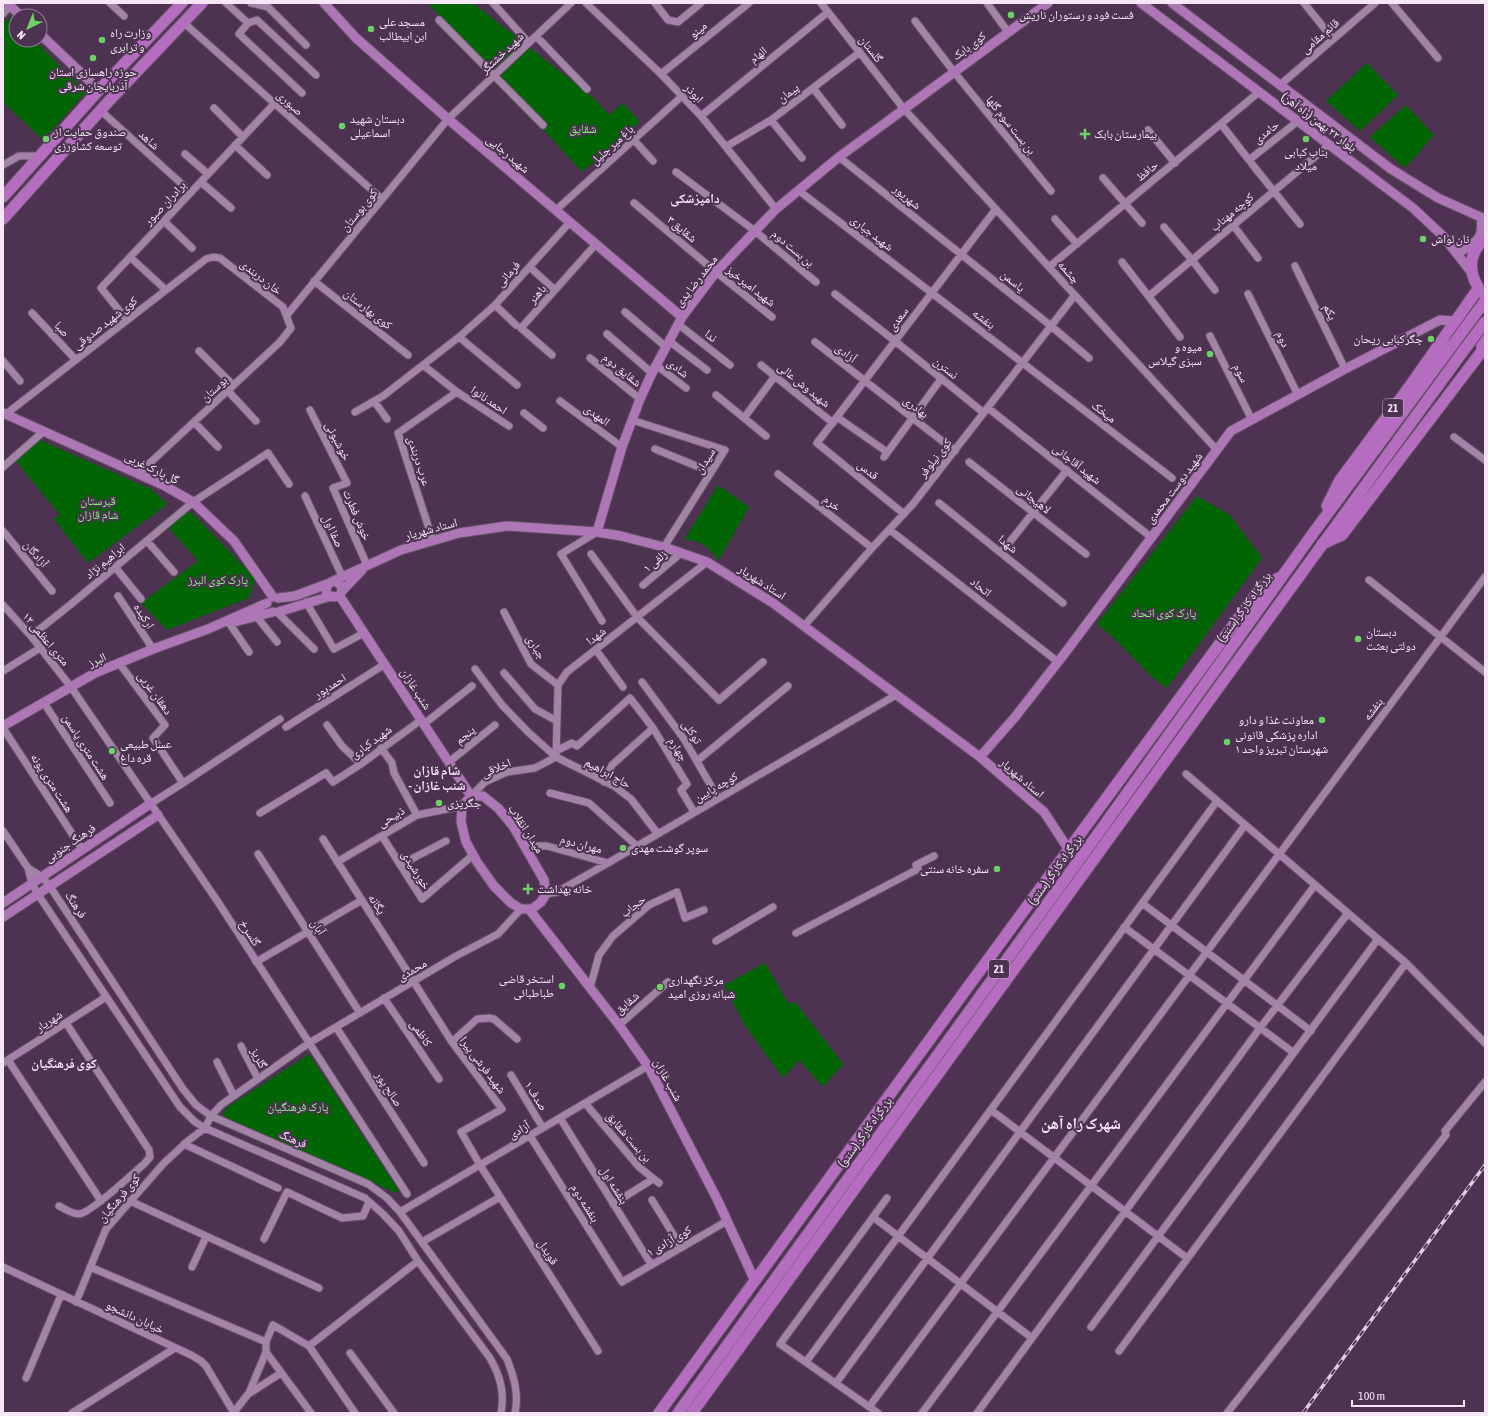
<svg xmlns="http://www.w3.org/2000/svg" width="1488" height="1416" font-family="'Asap Condensed','Noto Naskh Arabic',sans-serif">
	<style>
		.green { fill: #016503 }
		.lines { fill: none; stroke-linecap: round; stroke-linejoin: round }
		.minor-casing { stroke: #664f68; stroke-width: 9 }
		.major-casing { stroke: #664f68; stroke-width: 11 }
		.highway-casing { stroke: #664f68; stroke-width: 13 }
		.minor { stroke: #a284a6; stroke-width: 7 }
		.major { stroke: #ad77b5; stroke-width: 9 }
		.highway { stroke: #b56ebf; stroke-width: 11 }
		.rail-casing { stroke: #dfcde1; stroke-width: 3.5 }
		.rail { stroke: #4d3351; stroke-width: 2; stroke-dasharray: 6; stroke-linecap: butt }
		.highway-bridge-casing { stroke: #664f68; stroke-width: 13; stroke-linecap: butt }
		.highway-bridge { stroke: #b56ebf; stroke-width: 11 }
		.poi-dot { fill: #6ad364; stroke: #4d3351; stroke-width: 1.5 }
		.labels { text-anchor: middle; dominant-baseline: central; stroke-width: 4; stroke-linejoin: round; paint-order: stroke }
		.shield { fill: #4d3351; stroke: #c4b0c6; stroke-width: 1 }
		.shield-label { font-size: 11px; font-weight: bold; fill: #f7e6f8 }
		.poi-label { font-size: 12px; fill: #f7e6f8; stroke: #4d3351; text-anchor: start }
		.street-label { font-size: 12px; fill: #f7e6f8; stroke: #4d3351 }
		.park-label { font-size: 12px; fill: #86f47f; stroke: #4d3351 }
		.neighbourhood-label { font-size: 13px; font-weight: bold; fill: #f7e6f8; stroke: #4d3351 }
		.district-label { font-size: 16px; font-weight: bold; fill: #f7e6f8; stroke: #4d3351 }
	</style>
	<rect width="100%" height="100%" fill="#4d3351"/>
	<path class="green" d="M428,3H473L595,99L609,115L623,103L640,122L582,172Z
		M10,17L16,23V40H34L86,92L43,140L3,102V24Z
		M1367,63L1398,95L1360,131L1326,101Z
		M1406,105L1434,135L1405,168L1370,137Z
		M40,440L151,489L168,504L88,563L54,519L60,515L16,461Z
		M718,485L749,507L719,560C707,547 702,540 684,540Z
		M1197,496L1230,515L1262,558L1167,688L1153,678L1116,640L1097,624Z
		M185,509L194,515L255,578L249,598L167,630L141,603L198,561L167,526Z
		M765,963L788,1003H796L843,1064L823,1087L799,1060L783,1078L744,1024L724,985Z
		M309,1054L399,1191L396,1193L223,1116L226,1108Z"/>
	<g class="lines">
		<g class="minor-casing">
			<path id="minor" d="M110,3L124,16
				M226,3L248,23L257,20L316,75
				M251,3L268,7L306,45
				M493,3L529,43
				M586,3L661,74L701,116L776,209
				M655,3L668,20L678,22L701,3
				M821,3L904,109L1217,450
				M987,3L1008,32
				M1304,3L1333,39
				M1392,3L1438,58
				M3,14L10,6
				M439,20L543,125
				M915,21L954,72L1051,191
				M183,22L382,199
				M248,23L239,34L302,93
				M536,36L587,89
				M661,74L749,3
				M1280,85L1375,3
				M813,88L842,125
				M214,108L243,137
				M100,110L184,186
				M701,116L828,12
				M771,120L802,158
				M1221,124L1249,160L1298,121
				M1148,130L1175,163
				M634,140L653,161
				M235,145L267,175
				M727,146L771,120L860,52
				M185,154L208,174
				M839,157L1051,326L1089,358
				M1252,164L1300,224
				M3,165L19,156H41
				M676,172L755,231L816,282
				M1103,178L1142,223
				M201,182L231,208
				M798,190L1172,478
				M634,203L716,272L772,317
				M556,210L682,96
				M1055,219L1077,244
				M164,221L192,248
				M1233,225L1258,258
				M1164,227L1192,260L1215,290
				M130,257L166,290
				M1122,262L1180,337
				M1295,266L1345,369
				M1049,267L1259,92
				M533,270L555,290
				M314,281L408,355
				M835,294L895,341L984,413
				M1248,294L1298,395
				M1149,296L1329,145
				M495,305L516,325
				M625,312L666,347
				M32,313L76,360
				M287,315L448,119L571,3
				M127,320L101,288L274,104
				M678,324L730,365
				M607,334L652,373
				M1210,336L1252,420
				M459,337L517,385
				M669,341L707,370
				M815,342L955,451
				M199,351L233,385
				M552,355L521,328L596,244
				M590,358L640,399
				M3,361L20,381
				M423,365L457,392L509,426
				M656,365L686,388
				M761,365L833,423
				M228,391L256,421
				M716,395L766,436
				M374,401L387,419
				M560,401L622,447
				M988,408L1152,538
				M310,410L347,483L333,488L367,565
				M355,412L383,396L423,365L459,337L495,305L570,222
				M524,413L543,428
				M6,414L206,259L213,257L220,258L283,307L291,328L280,342L138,474
				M837,417L887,452
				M744,418L775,376
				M632,420L725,450L664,547
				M194,422L218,447
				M1454,437L1485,460
				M655,449L711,472
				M884,457L941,379
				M969,462L1086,554
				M3,467L44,431
				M778,474L872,548
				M305,496L342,576
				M939,503L1063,603
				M904,514L817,443L996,209
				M890,530L1058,662
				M3,531L52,591
				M597,532L561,554L602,621
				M147,541L174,572
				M433,541L398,433L457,392
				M1001,553L1067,470
				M591,554L637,617L719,700L763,662
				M115,567L141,599
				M1369,580L1485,672
				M643,585L681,553
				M118,596L153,649
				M306,602L334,649L364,633
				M3,605L31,636L71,687L218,902L407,1194
				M277,612L314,649
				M504,612L531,664L558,685
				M257,617L277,642
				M229,623L249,652
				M804,626L872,548L913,504L1075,295
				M31,636L70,605L193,502L268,453L289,484
				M596,650L623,687
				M119,663L165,725L153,738L183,783L150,804
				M475,669L502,705L528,732L556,757L614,786L631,799L658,834
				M3,671L40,648
				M504,673L535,709L557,721
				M642,682L684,739L718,798
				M44,703L110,803
				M424,724L472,686
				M327,725L342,746L361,764
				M286,727L385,664
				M3,728L82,849
				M381,748L392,763L394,773L417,815
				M556,751L572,743L577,746L630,698L653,728L687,784L681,790L694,812
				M556,757L558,685L567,672L707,562
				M697,761L788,686
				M449,762L495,725
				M604,782L612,765L653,728
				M183,783L280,719
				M550,793L589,803L637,846
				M471,796L485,782L507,772L535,768L556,757
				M260,813L326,773L333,782L361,764L421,720
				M3,831L28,868L32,883L37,893L180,1107L195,1122L205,1128L365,1198L383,1214L399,1231L418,1261L490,1358C500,1376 505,1392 501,1413
				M382,836L422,899L473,855
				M323,839L452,1042L502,1109L461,1132L480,1165L598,1351
				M525,846H547L608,863
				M258,854L360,1013
				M337,862L417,815L462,806
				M400,865L446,841
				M28,868L42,877L49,885L183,1089L196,1105L211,1116L368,1184L387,1198L400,1212L507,1359C514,1377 519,1394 515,1413
				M546,894L557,892L608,863L896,695
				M1142,903L1311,1031
				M1124,927L1294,1053
				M796,933L918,869L916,865L934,856
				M716,941L773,907
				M256,962L362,900
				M1406,963L1485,1043
				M590,988L599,955L613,936L649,905L677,892L685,918L704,910
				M384,998L439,1079
				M619,1025L668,982
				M336,1027L424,1163
				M452,1042L477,1019L489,1018L494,1019L517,1039
				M241,1046L258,1079
				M8,1060L101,1201
				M217,1062L234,1096
				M3,1063L106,997
				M511,1075L543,1128
				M585,1103L639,1167L659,1183
				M991,1110L1187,1258
				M560,1118L651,1264
				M530,1136L622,1282L727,1221
				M184,1144L278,1188
				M652,1200L681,1247
				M130,1201L319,1288
				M613,1204L653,1179
				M59,1206C65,1209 72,1214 79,1214C89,1214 135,1172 145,1163L150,1157L149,1150L66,1023
				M400,1212L648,1066
				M873,1217L1032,1338
				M264,1239L287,1192L342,1218L363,1216L369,1202
				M422,1242L500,1197
				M3,1267L191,1355L201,1361L206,1366L234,1413
				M90,1267L266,1342
				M192,1267L206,1237
				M76,1302L106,1229L164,1163L189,1140L205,1128L211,1116L221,1105L309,1043L456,956L498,934L521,909
				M1091,1327L1378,939
				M309,1346L418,1261
				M1119,1351L1406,963L1186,774
				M266,1352L311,1413
				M350,1353L394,1413
				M806,1362L1217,801
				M26,1378L61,1295
				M836,1383L1245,825
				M250,1393L281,1373
				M869,1407C1075,1131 1279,853 1485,577
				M234,1412L249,1393L266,1352V1342L273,1325L309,1346L355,1413
				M72,1413L175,1348
				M878,1413L780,1344L887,1198
				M922,1413L1315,885
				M977,1413L1260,1028L1348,913
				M1227,1413L1446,1135L1445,1131L1485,1082"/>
		</g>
		<g class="major-casing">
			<path id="major" d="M7,3L21,16
				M324,3L356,38L448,119L682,317
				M1141,3L1413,208L1443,236L1472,273
				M1172,3L1391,169L1438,198L1485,219
				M40,34L99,90
				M1453,248L1463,250C1480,240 1483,236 1481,217
				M3,413L165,486L193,502L234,541L273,597
				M597,532L622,447L640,399L652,373L682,317L716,272L776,209L839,157L1048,3
				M331,582C336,581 342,583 342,590C340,604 316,594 331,582L401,550L459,533L507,526L597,532L621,536L664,547L681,553L707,562L773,603L980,757L1044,812L1069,850
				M342,591L363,569
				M339,595L471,796
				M278,598L295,596L327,584
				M278,612L331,596
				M234,622L273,612
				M3,726L95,673L153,649L208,629L267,603
				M980,757L1015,717L1065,653L1231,431L1345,369L1440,320L1455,321
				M471,796H483L498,808L513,826L544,880L546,894L541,902L532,909H521L511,903L494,886L477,862L466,842L461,822L462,806Z
				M3,903L150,804
				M529,909L619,1025L648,1066L717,1199L755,1281
				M3,917L158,815"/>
		</g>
		<g class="highway-casing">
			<path id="highway" d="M3,197L99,90L182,3
				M3,219L108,102L202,3
				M1485,239C1465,255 1469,279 1485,296
				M1460,321C1474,324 1485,338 1481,353
				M1327,506L1340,480L1412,383L1478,289
				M1322,544L1342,535L1485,347
				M659,1413L962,995L1262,586L1281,577
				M678,1413L1100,831L1314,532L1454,343
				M692,1413L1322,545L1464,350"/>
		</g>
		<use href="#minor" class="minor"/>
		<use href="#major" class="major"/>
		<use href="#highway" class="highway"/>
		<g class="rail-casing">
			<path id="rail" d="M1303,1413L1485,1165"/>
		</g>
		<use href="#rail" class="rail"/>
		<g class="highway-bridge-casing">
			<path id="highway-bridge" d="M1454,343L1485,301
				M1464,350L1485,322"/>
		</g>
		<use href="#highway-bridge" class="highway-bridge"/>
	</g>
	<g class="poi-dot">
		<circle cx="1011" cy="15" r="4"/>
		<circle cx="371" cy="29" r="4"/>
		<circle cx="102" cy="40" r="4"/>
		<circle cx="93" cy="58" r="4"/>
		<circle cx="342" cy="126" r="4"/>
		<path d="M1083 128h4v4h4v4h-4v4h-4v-4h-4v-4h4z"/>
		<circle cx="46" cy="139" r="4"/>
		<circle cx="1306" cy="139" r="4"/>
		<circle cx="1423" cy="239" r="4"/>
		<circle cx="1431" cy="339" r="4"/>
		<circle cx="1210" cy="354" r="4"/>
		<circle cx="1358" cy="639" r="4"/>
		<circle cx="1322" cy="720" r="4"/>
		<circle cx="1227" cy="742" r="4"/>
		<circle cx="112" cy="751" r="4"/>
		<circle cx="439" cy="803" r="4"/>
		<circle cx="623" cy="848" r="4"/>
		<circle cx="997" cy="869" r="4"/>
		<path d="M526 883h4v4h4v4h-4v4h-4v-4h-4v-4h4z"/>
		<circle cx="562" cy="986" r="4"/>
		<circle cx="660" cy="987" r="4"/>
	</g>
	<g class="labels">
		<g class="shield">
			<rect x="1383" y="399" width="20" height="18" rx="3"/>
			<rect x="989" y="960" width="20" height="18" rx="3"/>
		</g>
		<g class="shield-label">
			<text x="1393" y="408">21</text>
			<text x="999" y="969">21</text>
		</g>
		<g class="poi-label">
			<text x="1019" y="15">فست فود و رستوران ناریش</text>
			<text x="379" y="22">مسجد علی<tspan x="379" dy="14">ابن ابیطالب</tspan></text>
			<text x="110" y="33">وزارت راه<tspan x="110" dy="14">و ترابری</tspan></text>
			<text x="93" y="72" text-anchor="middle">حوزه راهسازی استان<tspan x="93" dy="14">آذربایجان شرقی</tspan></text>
			<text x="350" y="119">دبستان شهید<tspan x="350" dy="14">اسماعیلی</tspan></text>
			<text x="54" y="132">صندوق حمایت از<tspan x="54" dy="14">توسعه کشاورزی</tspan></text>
			<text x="1094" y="134">بیمارستان بابک</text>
			<text x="1306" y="152" text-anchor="middle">بناب کبابی<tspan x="1306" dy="14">میلاد</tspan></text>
			<text x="1431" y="239">نان لواش</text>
			<text x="1423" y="339" text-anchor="end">جگرکبابی ریحان</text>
			<text x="1202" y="347" text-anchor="end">میوه و<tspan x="1202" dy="14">سبزی گیلاس</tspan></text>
			<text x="1366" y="632">دبستان<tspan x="1366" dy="14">دولتی بعثت</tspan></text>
			<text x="1314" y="720" text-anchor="end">معاونت غذا و دارو</text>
			<text x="1235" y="735">اداره پزشکی قانونی<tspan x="1235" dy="14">شهرستان تبریز واحد ۱</tspan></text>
			<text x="120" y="744">عسل طبیعی<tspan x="120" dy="14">قره داغ</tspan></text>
			<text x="447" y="803">جگرپزی</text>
			<text x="631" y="848">سوپر گوشت مهدی</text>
			<text x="989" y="869" text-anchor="end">سفره خانه سنتی</text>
			<text x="537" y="889">خانه بهداشت</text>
			<text x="554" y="979" text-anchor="end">استخر قاضی<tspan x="554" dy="14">طباطبائی</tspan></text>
			<text x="668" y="980">مرکز نگهداری<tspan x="668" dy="14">شبانه روزی امید</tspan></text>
		</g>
		<g class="street-label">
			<text transform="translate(698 30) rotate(-39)">مینو</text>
			<text transform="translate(1320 36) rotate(-41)">قائم مقامی</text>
			<text transform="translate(969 46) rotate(-37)">کوی بابک</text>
			<text transform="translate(871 49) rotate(52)">گلستان</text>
			<text transform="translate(502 53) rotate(-43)">شهید خشتگر</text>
			<text transform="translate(758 55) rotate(-39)">الهام</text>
			<text transform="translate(694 93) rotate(46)">ابوذر</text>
			<text transform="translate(788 93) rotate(-37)">پیمان</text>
			<text transform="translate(290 103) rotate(42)">صبوری</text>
			<text transform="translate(1319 122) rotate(37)">بلوار ۲۲ بهمن (راه آهن)</text>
			<text transform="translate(1011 125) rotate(51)">بن بست سوم گلها</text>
			<text transform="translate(1266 132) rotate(-39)">حامدی</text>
			<text transform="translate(149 140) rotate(42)">شاهد</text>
			<text transform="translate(612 145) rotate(-42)">باغ میر جلیل</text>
			<text transform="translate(508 154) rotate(40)">شهید رجایی</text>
			<text transform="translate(1147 171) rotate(-40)">حافظ</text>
			<text transform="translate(907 197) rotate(39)">شهریور</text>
			<text transform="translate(165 203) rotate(-47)">برادران صبور</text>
			<text transform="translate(359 210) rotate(-51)">کوی بوستان</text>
			<text transform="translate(1232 212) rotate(-40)">کوچه مهتاب</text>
			<text transform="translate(682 229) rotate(40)">شقایق ۳</text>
			<text transform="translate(872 233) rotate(38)">شهید جباری</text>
			<text transform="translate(793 248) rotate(40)">بن بست دوم</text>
			<text transform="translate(1069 272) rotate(48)">چشمه</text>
			<text transform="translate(508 274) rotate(-48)">فرمانی</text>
			<text transform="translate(261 277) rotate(38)">خان دربندی</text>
			<text transform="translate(696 281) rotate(-52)">محمد رضا یدی</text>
			<text transform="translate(1013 281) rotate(39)">یاسمن</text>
			<text transform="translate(751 286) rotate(38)">شهید امیرخیز</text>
			<text transform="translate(537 294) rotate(-49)">باهنر</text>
			<text transform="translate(368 309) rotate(38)">کوی بهارستان</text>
			<text transform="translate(1330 312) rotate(64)">یکم</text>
			<text transform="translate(898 319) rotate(-53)">سعدی</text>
			<text transform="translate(984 319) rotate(38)">بنفشه</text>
			<text transform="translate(105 323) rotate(-38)">کوی شهید صدوقی</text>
			<text transform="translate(62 329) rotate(47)">صبا</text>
			<text transform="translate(711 336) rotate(38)">ندا</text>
			<text transform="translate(1283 339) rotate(64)">دوم</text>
			<text transform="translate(846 353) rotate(38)">آزادی</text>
			<text transform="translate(678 368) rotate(38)">شادی</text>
			<text transform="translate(946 368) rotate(39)">نسترن</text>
			<text transform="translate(622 370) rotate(39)">شقایق دوم</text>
			<text transform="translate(1241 373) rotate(63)">سوم</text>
			<text transform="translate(804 385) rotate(39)">شهید وش عالی</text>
			<text transform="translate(214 389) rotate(-43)">بوستان</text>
			<text transform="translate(489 400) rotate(34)">احمد نانوا</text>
			<text transform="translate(916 407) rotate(38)">بهادری</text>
			<text transform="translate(1104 412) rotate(38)">میخک</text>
			<text transform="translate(597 415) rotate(36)">المهدی</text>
			<text transform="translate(338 441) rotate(63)">خوشبوئی</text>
			<text transform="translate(935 458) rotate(-52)">کوی نیلوفر</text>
			<text transform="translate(419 461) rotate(72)">عرب دربندی</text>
			<text transform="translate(705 461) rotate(-58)">سیدان</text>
			<text transform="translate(1077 464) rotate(38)">شهید آقاجانی</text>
			<text transform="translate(152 468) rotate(26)">گل پارک غربی</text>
			<text transform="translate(868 470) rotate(39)">قدس</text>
			<text transform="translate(1174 488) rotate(-53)">شهید دوست محمدی</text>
			<text transform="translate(1034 499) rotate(38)">لاهیجانی</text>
			<text transform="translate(832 503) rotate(38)">خرم</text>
			<text transform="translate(357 515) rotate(67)">خوش فطرت</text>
			<text transform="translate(431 529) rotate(-15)">استاد شهریار</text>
			<text transform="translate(333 531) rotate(65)">صفا اول</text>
			<text transform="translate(1008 544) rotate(39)">شهدا</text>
			<text transform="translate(36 554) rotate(51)">آزادگان</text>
			<text transform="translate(105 561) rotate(-40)">ابراهیم نژاد</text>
			<text transform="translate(655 561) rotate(-41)">زلفی ۱</text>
			<text transform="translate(762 582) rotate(33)">استاد شهریار</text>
			<text transform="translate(981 587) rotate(38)">اتحاد</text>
			<text transform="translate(1244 607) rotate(-54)">بزرگراه کارگر (سنتو)</text>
			<text transform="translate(144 616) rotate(57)">ارکیده</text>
			<text transform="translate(596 636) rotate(-38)">شهدا</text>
			<text transform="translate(46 639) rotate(50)">۱۲ متری اعظمی</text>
			<text transform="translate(536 647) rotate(58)">جباری</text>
			<text transform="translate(97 660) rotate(-25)">البرز</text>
			<text transform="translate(330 686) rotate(-32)">احمدپور</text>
			<text transform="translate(416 689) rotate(57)">شنب غازان</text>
			<text transform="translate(155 693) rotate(54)">دهقان غربی</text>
			<text transform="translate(1373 709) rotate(-53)">بنفشه</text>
			<text transform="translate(692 732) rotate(56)">توکلی</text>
			<text transform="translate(465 735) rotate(-40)">پنجم</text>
			<text transform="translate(371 742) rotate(-36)">شهید کباری</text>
			<text transform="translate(86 747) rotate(57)">هشت متری یاسمن</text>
			<text transform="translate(678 749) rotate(58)">چهارم</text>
			<text transform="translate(496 768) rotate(-23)">اخلاقی</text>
			<text transform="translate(608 773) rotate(29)">حاج ابراهیم</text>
			<text transform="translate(1022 778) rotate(41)">استاد شهریار</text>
			<text transform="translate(52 783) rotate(57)">هشت متری پونه</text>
			<text transform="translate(716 787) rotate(-30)">کوچه پایین</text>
			<text transform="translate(391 817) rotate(-31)">ذبیحی</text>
			<text transform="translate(526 829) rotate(57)">میدان انقلاب</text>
			<text transform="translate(70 843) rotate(-34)">فرهنگ جنوبی</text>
			<text transform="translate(581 844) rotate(15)">مهران دوم</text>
			<text transform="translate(416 870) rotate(58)">خورشیدی</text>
			<text transform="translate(1055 870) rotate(-54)">بزرگراه کارگر (سنتو)</text>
			<text transform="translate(377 904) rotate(57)">یگانه</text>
			<text transform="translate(76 905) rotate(57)">فرهنگ</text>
			<text transform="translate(633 906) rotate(-38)">حجاب</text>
			<text transform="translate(318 927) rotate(57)">آبان</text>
			<text transform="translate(250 933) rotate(57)">گلسرخ</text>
			<text transform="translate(412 970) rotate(-30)">محمدی</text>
			<text transform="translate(627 1003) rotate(-41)">شقایق</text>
			<text transform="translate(49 1021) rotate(-33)">شهریار</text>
			<text transform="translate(421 1033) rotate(56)">کاظمی</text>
			<text transform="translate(259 1058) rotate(63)">گلریز</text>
			<text transform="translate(483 1065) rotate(53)">شهید فرشی پیرا</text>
			<text transform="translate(668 1080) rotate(61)">شنب غازان</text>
			<text transform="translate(389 1089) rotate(57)">صالح پور</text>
			<text transform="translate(536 1096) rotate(58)">صدف ۱</text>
			<text transform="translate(519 1130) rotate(-30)">آزادی</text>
			<text transform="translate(865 1132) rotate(-54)">بزرگراه کارگر (سنتو)</text>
			<text transform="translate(629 1137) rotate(49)">بن بست شقایق</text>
			<text transform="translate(293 1139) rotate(23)">فرهنگ</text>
			<text transform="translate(614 1185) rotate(58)">بنفشه اول</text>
			<text transform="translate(119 1198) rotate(-50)">کوی فرهنگیان</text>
			<text transform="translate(585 1203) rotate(58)">بنفشه دوم</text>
			<text transform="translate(669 1241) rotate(-30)">کوی آزادی ۱</text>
			<text transform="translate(548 1252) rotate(58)">قویدل</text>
			<text transform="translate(135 1317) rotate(25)">خیابان دانشجو</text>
		</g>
		<g class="park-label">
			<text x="583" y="129">شقایق</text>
			<text x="98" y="501">قبرستان<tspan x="98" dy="14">شام قازان</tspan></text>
			<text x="218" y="580">پارک کوی البرز</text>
			<text x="1164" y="613">پارک کوی اتحاد</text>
			<text x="298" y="1107">پارک فرهنگیان</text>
		</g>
		<g class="neighbourhood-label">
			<text x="695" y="198">دامپزشکی</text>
			<text x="437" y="770">شام قازان<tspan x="437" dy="15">- شنب غازان</tspan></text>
			<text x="64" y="1063">کوی فرهنگیان</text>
		</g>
		<g class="district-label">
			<text x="1081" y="1123">شهرک راه آهن</text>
		</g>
	</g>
	<rect width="1488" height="1416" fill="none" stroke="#f7e6f8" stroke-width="8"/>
	<g transform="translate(28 28) rotate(223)"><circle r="19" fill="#4d3351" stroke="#917b94"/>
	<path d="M0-3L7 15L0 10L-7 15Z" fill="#6ad364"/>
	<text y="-6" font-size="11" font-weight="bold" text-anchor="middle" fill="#f7e6f8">N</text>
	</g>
	<path d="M1352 1400v6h112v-6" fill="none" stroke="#f7e6f8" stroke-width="2"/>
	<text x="1358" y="1400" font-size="12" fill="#f7e6f8" stroke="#4d3351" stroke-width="3" paint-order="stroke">100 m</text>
</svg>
